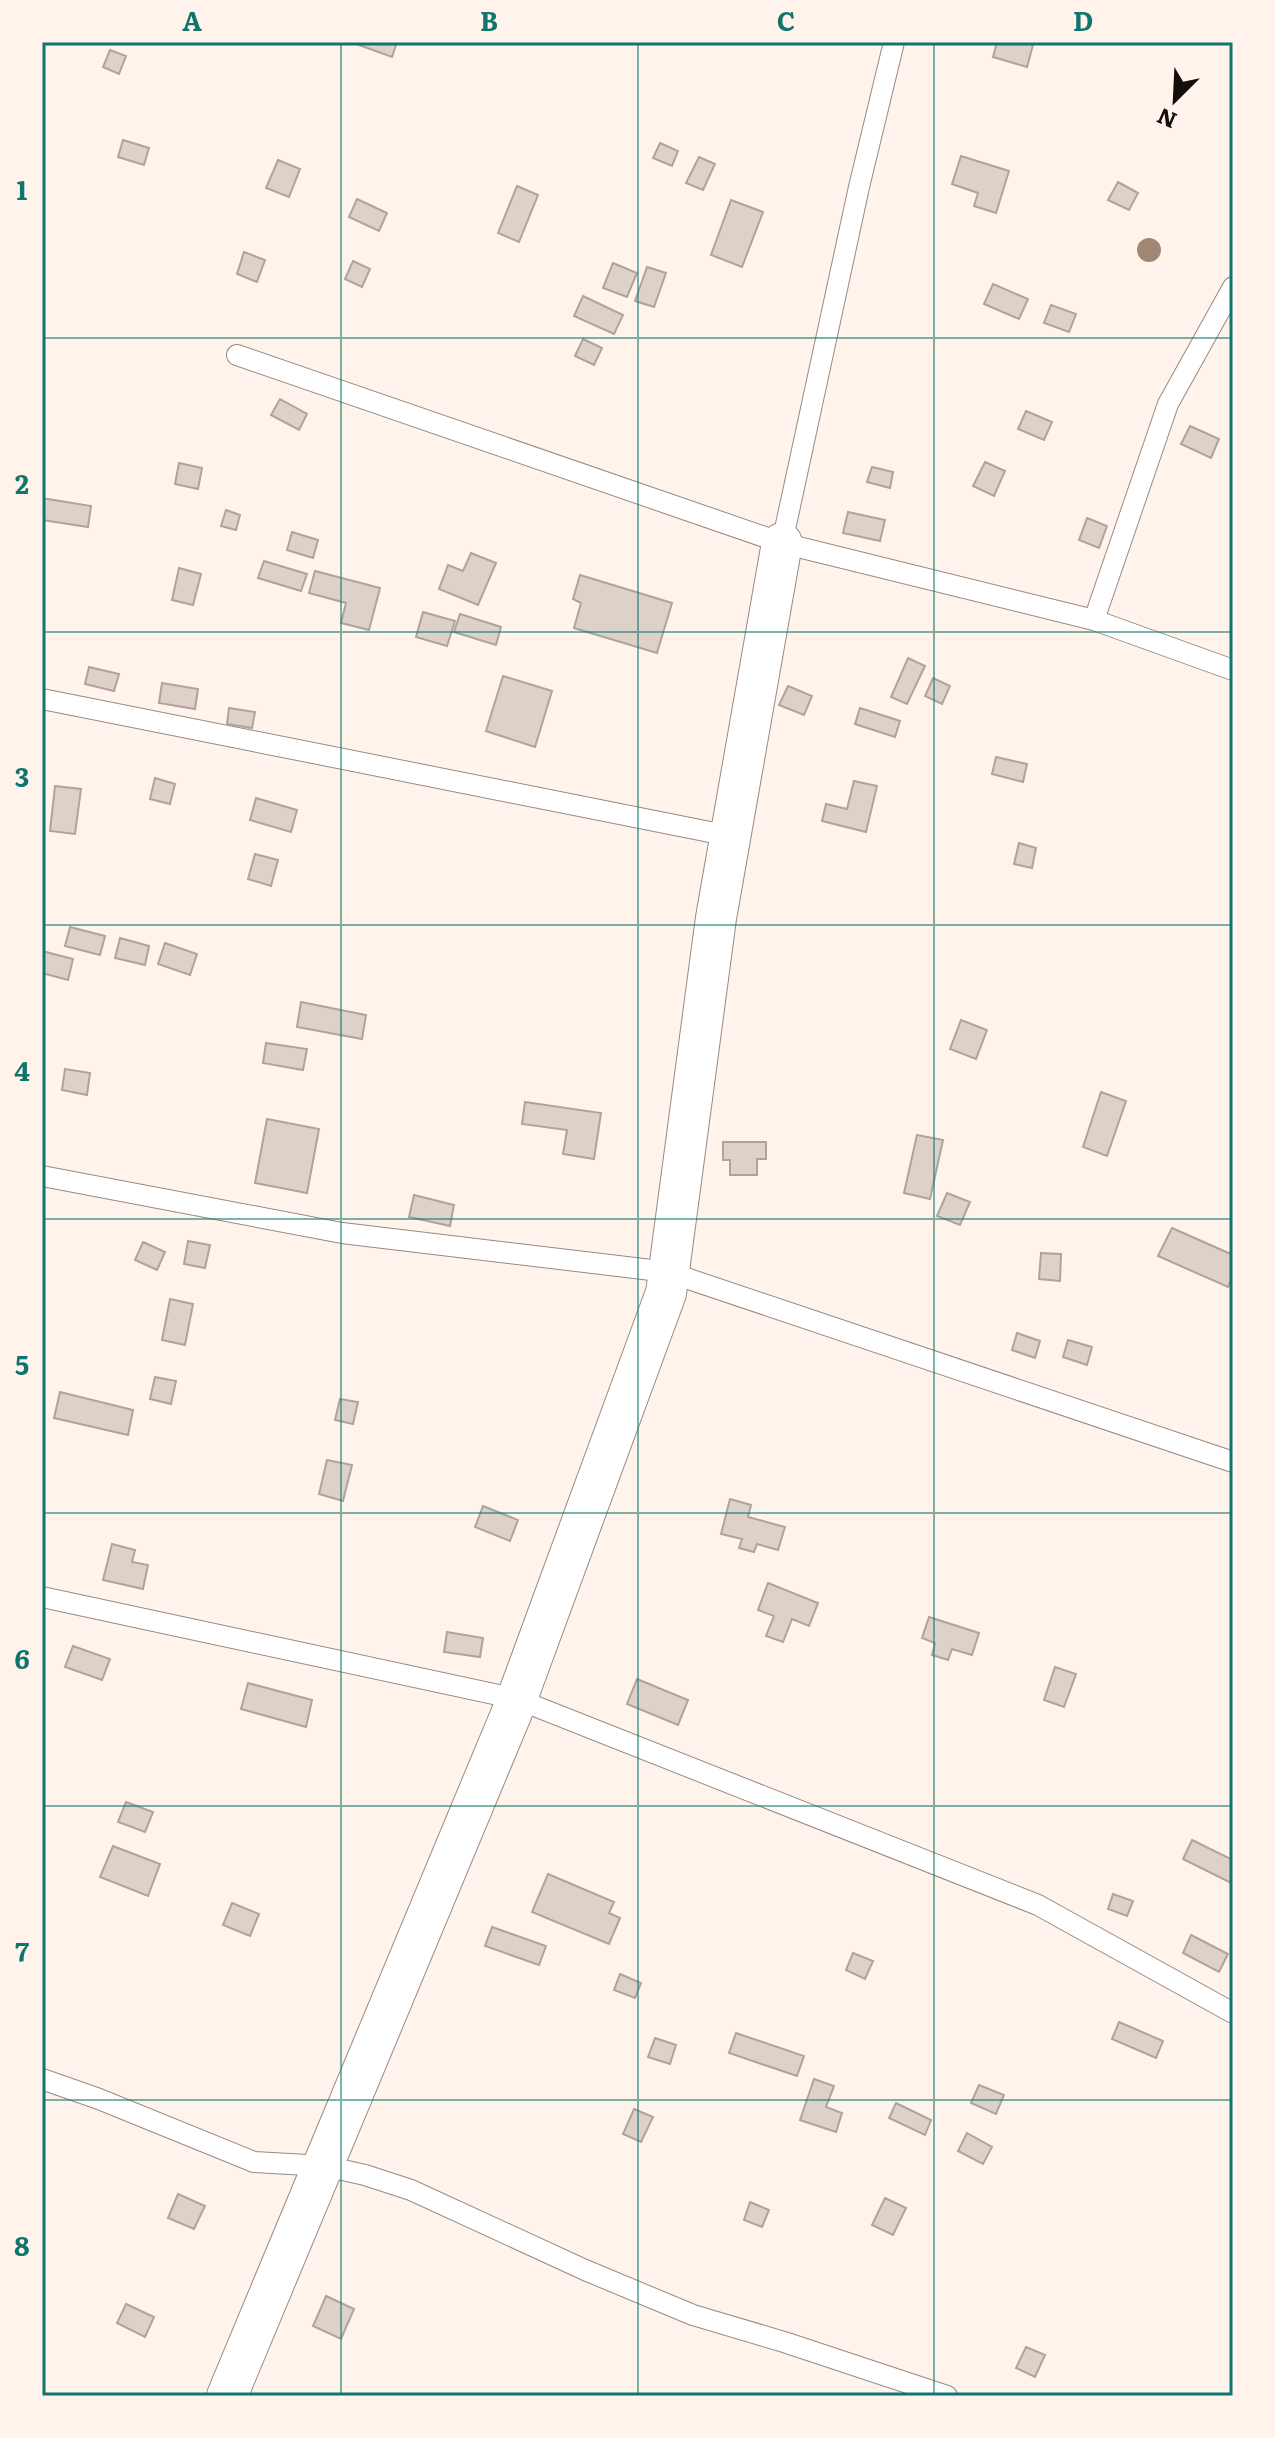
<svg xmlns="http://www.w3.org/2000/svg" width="1275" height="2438" font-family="Literata,serif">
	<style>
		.building { fill: #ddd1ca; stroke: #afa49d; stroke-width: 2 }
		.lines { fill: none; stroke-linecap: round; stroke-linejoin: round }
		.lane-casing { stroke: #958b83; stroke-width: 22 }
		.street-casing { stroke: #958b83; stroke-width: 42 }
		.lane { stroke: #fff; stroke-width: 20 }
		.street { stroke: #fff; stroke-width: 40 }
		.tree { fill: #a08774 }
		.grid { fill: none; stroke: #0f766e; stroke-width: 2; stroke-opacity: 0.55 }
		.neatline { fill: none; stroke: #0f766e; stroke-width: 3 }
		.grid-label { font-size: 26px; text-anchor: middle; font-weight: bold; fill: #0f766e }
	</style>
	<rect width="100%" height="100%" fill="#fff3eb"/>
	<path class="building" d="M357,42H397L392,57L356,44Z
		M997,42H1022L1033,45L1027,67L993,57Z
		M110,50L126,56L119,74L103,67Z
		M123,140L149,148L144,165L118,157Z
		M660,143L678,151L672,166L653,158Z
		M961,156L1009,171L996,213L974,206L978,193L952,184Z
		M699,157L715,164L703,190L686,183Z
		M278,160L300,169L289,197L266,188Z
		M1118,182L1138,193L1129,210L1108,200Z
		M517,186L538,195L519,242L498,233Z
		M357,199L387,213L379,231L349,217Z
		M731,200L763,212L742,267L711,255Z
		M244,252L265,260L257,282L237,274Z
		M353,261L370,269L362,287L345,279Z
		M613,263L637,273L627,297L603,288Z
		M647,267L666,273L654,307L635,301Z
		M993,284L1028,299L1019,319L984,304Z
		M583,296L623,315L614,334L574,316Z
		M1051,305L1076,314L1069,332L1044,323Z
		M583,339L602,348L594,365L575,356Z
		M280,399L307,414L299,430L271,415Z
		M1026,411L1052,422L1044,440L1018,429Z
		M1190,426L1219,439L1211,458L1181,444Z
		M985,462L1005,471L994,496L973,486Z
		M179,463L202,468L198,489L175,484Z
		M872,467L893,472L890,488L867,482Z
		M42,498L91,506L88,527L42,520Z
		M226,510L240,515L236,530L221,526Z
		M848,512L885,520L880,541L843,533Z
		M1087,518L1107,526L1099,548L1079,540Z
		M292,532L318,540L313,558L287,550Z
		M471,553L496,563L478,605L439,589L448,565L463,571Z
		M264,561L307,574L301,591L258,578Z
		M179,568L201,574L193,605L172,600Z
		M315,571L380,588L369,630L341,623L346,603L309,593Z
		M580,575L672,603L657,653L574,628L581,603L573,599Z
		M423,612L455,621L447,646L416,637Z
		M460,614L501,627L496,645L454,632Z
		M908,658L925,666L907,704L891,697Z
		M89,667L119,674L114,691L85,684Z
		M503,676L552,691L535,747L486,731Z
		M933,678L950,686L942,704L925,696Z
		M162,683L198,689L195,709L159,703Z
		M788,686L812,696L804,715L779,705Z
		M229,708L255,712L252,728L227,724Z
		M860,708L900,721L895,737L855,724Z
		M996,757L1027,764L1023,782L992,774Z
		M155,778L175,784L170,804L150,799Z
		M854,781L877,786L866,832L822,821L826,804L847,809Z
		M55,786L81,789L75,834L50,831Z
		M256,798L297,810L291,832L250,820Z
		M1019,843L1036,848L1032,868L1014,864Z
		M255,854L278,860L271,886L248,879Z
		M70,927L105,936L100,955L65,946Z
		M120,938L149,946L145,965L115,958Z
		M165,943L197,954L190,975L158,964Z
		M42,951L73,959L68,980L42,973Z
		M301,1002L366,1015L362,1039L297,1027Z
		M961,1020L987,1030L976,1059L950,1049Z
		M266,1043L307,1049L303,1070L263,1063Z
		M65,1069L90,1073L87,1095L62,1090Z
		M1101,1092L1126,1101L1107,1156L1083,1147Z
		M525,1102L601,1113L594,1159L563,1154L567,1130L522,1124Z
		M267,1119L319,1129L307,1193L255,1183Z
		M917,1135L943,1140L930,1199L904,1193Z
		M723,1142H766V1159H757V1175H730V1160H723Z
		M947,1193L970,1202L960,1225L937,1216Z
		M414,1195L454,1205L450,1226L409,1217Z
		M1172,1228L1233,1255V1276L1228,1287L1158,1256Z
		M188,1241L210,1245L205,1268L184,1264Z
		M143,1242L165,1252L157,1270L135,1260Z
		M1041,1253L1061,1254L1060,1281L1039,1279Z
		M170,1299L193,1304L185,1345L162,1340Z
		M1017,1333L1040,1341L1035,1358L1012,1350Z
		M1068,1340L1092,1347L1087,1365L1063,1357Z
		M155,1377L176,1381L171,1404L150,1399Z
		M60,1392L133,1410L128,1435L54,1418Z
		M340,1399L358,1402L353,1424L335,1420Z
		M327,1460L352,1465L343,1501L319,1494Z
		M730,1499L751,1505L748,1517L785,1527L778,1550L757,1544L754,1552L739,1548L742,1539L721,1534Z
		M483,1506L518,1520L510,1541L475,1527Z
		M112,1544L135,1550L132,1562L148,1565L143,1589L103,1580Z
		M768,1583L818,1603L809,1626L792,1619L783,1642L766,1636L774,1616L758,1610Z
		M929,1617L979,1633L972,1655L952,1649L948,1660L932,1655L935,1643L922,1638Z
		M447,1632L483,1638L480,1657L444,1652Z
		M73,1646L110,1659L102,1680L65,1667Z
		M1055,1667L1076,1674L1064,1707L1044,1700Z
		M637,1679L688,1700L678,1725L627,1704Z
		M248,1683L312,1700L306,1727L241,1709Z
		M126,1802L153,1812L145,1832L118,1822Z
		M1192,1840L1233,1860V1884L1183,1859Z
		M113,1846L160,1864L148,1896L100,1877Z
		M548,1874L614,1902L609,1913L620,1918L609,1944L532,1912Z
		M1113,1894L1133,1901L1127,1916L1108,1909Z
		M232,1903L259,1914L250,1936L223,1925Z
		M492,1927L546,1946L539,1965L485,1946Z
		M1191,1935L1228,1954L1219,1972L1183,1953Z
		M853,1953L873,1961L865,1979L846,1970Z
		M620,1974L641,1983L635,1998L614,1990Z
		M1119,2022L1163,2041L1156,2058L1112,2039Z
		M736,2033L804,2056L797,2076L729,2053Z
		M655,2038L676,2045L670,2064L648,2057Z
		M814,2079L834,2086L826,2107L842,2113L836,2132L800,2120Z
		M979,2085L1004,2095L996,2114L971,2103Z
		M896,2103L931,2120L925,2135L889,2118Z
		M634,2109L653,2117L641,2142L623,2134Z
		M967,2133L992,2147L983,2164L958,2151Z
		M178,2194L205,2206L194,2229L168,2218Z
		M885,2198L906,2208L893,2235L872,2225Z
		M750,2202L769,2210L762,2227L744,2220Z
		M326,2296L354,2309L341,2339L313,2326Z
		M126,2304L154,2317L145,2337L117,2323Z
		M1026,2347L1045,2355L1035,2377L1016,2368Z"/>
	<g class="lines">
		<g class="lane-casing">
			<path id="lane" d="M237,355L782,543L1094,620L1233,670
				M782,543L859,187L894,42
				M1094,620L1168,404L1233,287
				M42,699L730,836
				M42,1176L342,1233L668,1272L1233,1462
				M42,1597L517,1699L1038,1905L1233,2013
				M42,2079L99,2099L254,2162L325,2166L365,2175L411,2190L585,2270L693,2315L784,2342L947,2396"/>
		</g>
		<g class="street-casing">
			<path id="street" d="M227,2396L512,1712L666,1293L716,918L782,543"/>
		</g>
		<use href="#lane" class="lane"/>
		<use href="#street" class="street"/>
	</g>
	<circle class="tree" cx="1149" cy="250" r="12"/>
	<path class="grid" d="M341,42V2396M638,42V2396M934,42V2396M42,338H1233M42,632H1233M42,925H1233M42,1219H1233M42,1513H1233M42,1806H1233M42,2100H1233"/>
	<rect width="1275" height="2438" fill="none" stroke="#fff3eb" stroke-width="88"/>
	<g transform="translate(1175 100) rotate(204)" stroke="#fff3eb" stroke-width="6" paint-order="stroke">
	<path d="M0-6L14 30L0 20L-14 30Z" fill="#120e0c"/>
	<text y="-12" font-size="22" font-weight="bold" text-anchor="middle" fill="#120e0c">N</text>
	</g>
	<rect x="44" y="44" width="1187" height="2350" class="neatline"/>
	<g class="grid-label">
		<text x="192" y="31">A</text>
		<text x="489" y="31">B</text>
		<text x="786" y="31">C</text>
		<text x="1083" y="31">D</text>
		<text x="22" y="200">1</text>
		<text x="22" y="494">2</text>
		<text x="22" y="787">3</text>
		<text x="22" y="1081">4</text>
		<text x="22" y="1375">5</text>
		<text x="22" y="1669">6</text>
		<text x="22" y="1962">7</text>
		<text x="22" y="2256">8</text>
	</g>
</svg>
